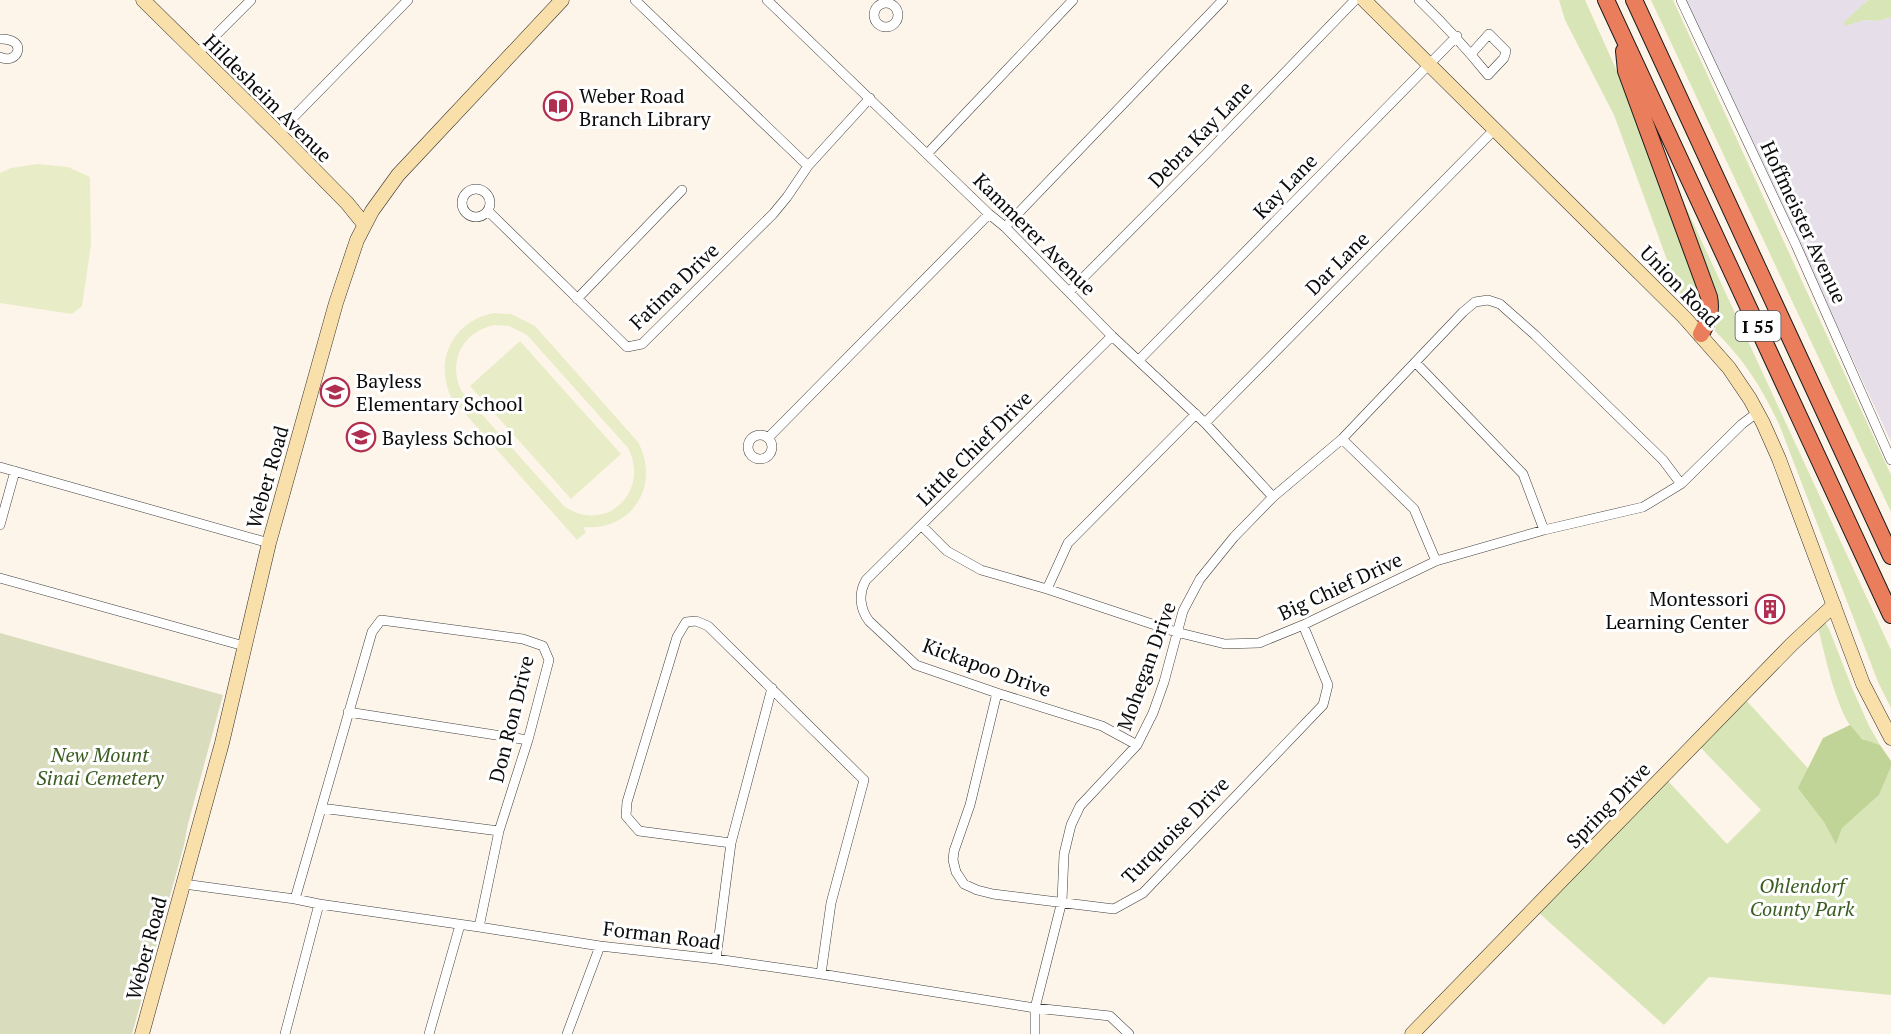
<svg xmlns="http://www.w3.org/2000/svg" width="1891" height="1034" font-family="'PT Serif',serif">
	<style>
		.industrial { fill: #e6dfe9 }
		.green { fill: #d8e5b7 }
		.forest { fill: #c0d497 }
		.cemetery { fill: #d9ddbe }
		.pitch { fill: #e8edc8; fill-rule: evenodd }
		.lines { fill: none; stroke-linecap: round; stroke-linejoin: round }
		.street-casing { stroke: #3e3e3e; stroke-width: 10 }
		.secondary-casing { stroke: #2d2d2d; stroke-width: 15 }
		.highway-casing { stroke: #1c1c1c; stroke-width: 18 }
		.street { stroke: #fff; stroke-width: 9 }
		.secondary { stroke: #f9dfa9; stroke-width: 14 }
		.highway { stroke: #ea7e5c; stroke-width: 16 }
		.labels { text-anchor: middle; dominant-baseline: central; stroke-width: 6; stroke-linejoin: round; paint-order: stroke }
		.shield { fill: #fff; stroke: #545454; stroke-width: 1.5 }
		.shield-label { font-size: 18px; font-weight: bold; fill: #0b0b0b }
		.poi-label { font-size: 20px; fill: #0b0b0b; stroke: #fff; text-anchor: start }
		.street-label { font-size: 20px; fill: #0b0b0b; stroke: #fff }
		.park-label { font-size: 20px; font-style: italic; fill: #3a5d21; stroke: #fff }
	</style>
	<rect width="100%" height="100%" fill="#fef5ea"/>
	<path class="industrial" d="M1686,0H1868L1864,3V20L1878,21L1891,17V442Z"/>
	<path class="green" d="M1559,0H1585L1637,116L1697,288L1695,294C1697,300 1702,303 1703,310L1697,313L1681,298L1614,115L1565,20Z
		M1651,0H1673L1891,475V512Z
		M1868,0H1891V17L1878,21L1864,20L1845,26L1844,22Z
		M1677,188L1891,650V708L1878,682L1779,424C1760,385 1745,361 1715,331L1717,303Z
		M1825,622L1829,629L1853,690L1869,726L1880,745C1875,743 1868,742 1863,739C1837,723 1825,652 1817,624Z
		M1745,699L1853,818L1879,795L1891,767V995L1709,977L1664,1025L1539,913L1667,780L1727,844L1761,810L1699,746Z"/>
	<path class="forest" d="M1850,725L1862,739L1880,745L1891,761V767L1879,795L1842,828L1836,844L1824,822L1798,788L1823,738Z"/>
	<path class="cemetery" d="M0,633L223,695L188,824L184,845L132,1034H0Z"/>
	<path class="pitch" d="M37,164L68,167L90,177L91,245L82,306L72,314L0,303V173L11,168Z
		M494,313L511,314L535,326L638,442C661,485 632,532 583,527L586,532L577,540L452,399C433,362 452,321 494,313ZM495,325L509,326L527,335L628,448C651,492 605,535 564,506L462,392C447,363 462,331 495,325Z
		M520,341L621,454L571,499L470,386Z"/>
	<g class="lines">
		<g class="street-casing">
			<path id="street" d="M635,0L808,166
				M767,0L989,214L1005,227L1112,336L1205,423L1273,497
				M1419,0C1444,24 1466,48 1488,75L1504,58L1506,51L1489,34L1471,54
				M1681,0L1796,245L1891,460
				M874 15a12 12 0 1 1 24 0a12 12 0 1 1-24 0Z
				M0,39C29,38 18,66 0,57
				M197,54L251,0
				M278,133L408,0
				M928,153L1073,0
				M462 203a14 14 0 1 1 28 0a14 14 0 1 1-28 0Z
				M488,211L627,347L642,344L773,214L787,197L808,166L870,98
				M1005,227L1223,0
				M1069,292L1206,154L1355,0
				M577,299L682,190
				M1112,336L866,580C858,594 860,609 869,621L916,665L997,693L1102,726L1137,745
				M1139,360L1457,36
				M1416,363L1523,474L1544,530
				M1205,423L1495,129
				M748 447a12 12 0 1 1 24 0a12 12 0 1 1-24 0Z
				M769,437L989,214
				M1342,439L1414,509L1436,561
				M0,467L269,543
				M0,525L15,471
				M922,526L947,551L981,570L1047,589L1176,632L1225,644L1259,643L1303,625L1436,561L1544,530L1643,507L1681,484L1742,424L1758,412
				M0,578L244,646
				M1047,589L1068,543L1196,414
				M997,693L970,805L954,851L953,860L956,872L964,884L977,890L993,894L1114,909L1143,893L1323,705L1328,685L1303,625
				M348,712L528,740
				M321,808L499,831
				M731,843L639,831L626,816L627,802L677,637L686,622L696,621L708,626L864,780L831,903L821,974
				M184,884L295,899L319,904L479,927L600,946L716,959L821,974L1035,1008L1110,1016L1129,1034
				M295,899L372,632L381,620L523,639L543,646L549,660L528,740L499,831L479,927
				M716,959L731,843L772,688
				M285,1034L319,904
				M429,1034L460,925
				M567,1034L600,946
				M1035,1034V1008L1062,901L1064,854L1071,825L1080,806L1137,745L1153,713L1164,682L1183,611L1200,579L1234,537L1273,497L1342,439L1463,312L1475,302L1488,300L1500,304L1535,335L1663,460L1681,484"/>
		</g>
		<g class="secondary-casing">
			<path id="secondary" d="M143,0L278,133L347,203L364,224
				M1364,0L1684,317L1729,368L1750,399L1763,423L1779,459L1863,684L1891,738
				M142,1034L222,743L269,543L336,303L357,240L372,211L398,175L562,0
				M1412,1034L1792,644L1834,605"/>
		</g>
		<g class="highway-casing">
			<path id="highway" d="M1606,0L1891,615
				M1634,0L1891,556
				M1624,51L1626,71L1709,297C1712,312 1708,321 1701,334"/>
		</g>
		<use href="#street" class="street"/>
		<use href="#secondary" class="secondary"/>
		<use href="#highway" class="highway"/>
	</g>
	<defs>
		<g id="library-ring" transform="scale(1.5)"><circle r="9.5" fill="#fff" stroke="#b02e50" stroke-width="1.5"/><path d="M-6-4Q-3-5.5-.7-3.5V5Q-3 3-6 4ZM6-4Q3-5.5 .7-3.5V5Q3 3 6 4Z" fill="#b02e50"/></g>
		<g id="school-ring" transform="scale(1.5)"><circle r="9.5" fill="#fff" stroke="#b02e50" stroke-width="1.5"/><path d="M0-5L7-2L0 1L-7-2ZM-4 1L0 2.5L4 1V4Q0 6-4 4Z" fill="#b02e50"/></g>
		<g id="building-ring" transform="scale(1.5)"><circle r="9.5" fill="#fff" stroke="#b02e50" stroke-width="1.5"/><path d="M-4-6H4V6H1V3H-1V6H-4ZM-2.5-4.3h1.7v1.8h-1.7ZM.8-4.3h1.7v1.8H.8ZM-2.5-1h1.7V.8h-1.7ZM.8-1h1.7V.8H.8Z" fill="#b02e50"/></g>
	</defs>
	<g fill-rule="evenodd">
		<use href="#library-ring" x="558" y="106"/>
		<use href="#school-ring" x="335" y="392"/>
		<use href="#school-ring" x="361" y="437"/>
		<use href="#building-ring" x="1770" y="609"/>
	</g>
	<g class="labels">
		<rect class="shield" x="1735.5" y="311" width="45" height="30" rx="4.5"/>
		<g class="shield-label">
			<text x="1758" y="326">I 55</text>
		</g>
		<g class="poi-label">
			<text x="579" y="95">Weber Road<tspan x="579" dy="23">Branch Library</tspan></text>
			<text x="356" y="380">Bayless<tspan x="356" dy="23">Elementary School</tspan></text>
			<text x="382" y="437">Bayless School</text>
			<text x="1749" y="598" text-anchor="end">Montessori<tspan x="1749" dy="23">Learning Center</tspan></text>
		</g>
		<g class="street-label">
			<text transform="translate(268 98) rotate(45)">Hildesheim Avenue</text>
			<text transform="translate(1200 134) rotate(-46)">Debra Kay Lane</text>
			<text transform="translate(1285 186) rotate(-46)">Kay Lane</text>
			<text transform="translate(1804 222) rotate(65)">Hoffmeister Avenue</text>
			<text transform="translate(1035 234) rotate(45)">Kammerer Avenue</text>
			<text transform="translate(1337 263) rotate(-45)">Dar Lane</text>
			<text transform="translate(674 286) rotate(-44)">Fatima Drive</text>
			<text transform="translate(1680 286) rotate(46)">Union Road</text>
			<text transform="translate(974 448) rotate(-45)">Little Chief Drive</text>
			<text transform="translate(267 477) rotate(-74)">Weber Road</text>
			<text transform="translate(1340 586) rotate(-25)">Big Chief Drive</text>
			<text transform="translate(1146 666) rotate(-70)">Mohegan Drive</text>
			<text transform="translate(987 667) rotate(20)">Kickapoo Drive</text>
			<text transform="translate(511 719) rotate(-76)">Don Ron Drive</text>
			<text transform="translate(1608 805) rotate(-46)">Spring Drive</text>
			<text transform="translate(1175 830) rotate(-45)">Turquoise Drive</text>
			<text transform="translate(662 935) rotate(7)">Forman Road</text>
			<text transform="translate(146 948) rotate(-75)">Weber Road</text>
		</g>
		<g class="park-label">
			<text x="100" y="754">New Mount<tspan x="100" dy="23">Sinai Cemetery</tspan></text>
			<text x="1802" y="885">Ohlendorf<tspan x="1802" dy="23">County Park</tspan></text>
		</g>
	</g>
</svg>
